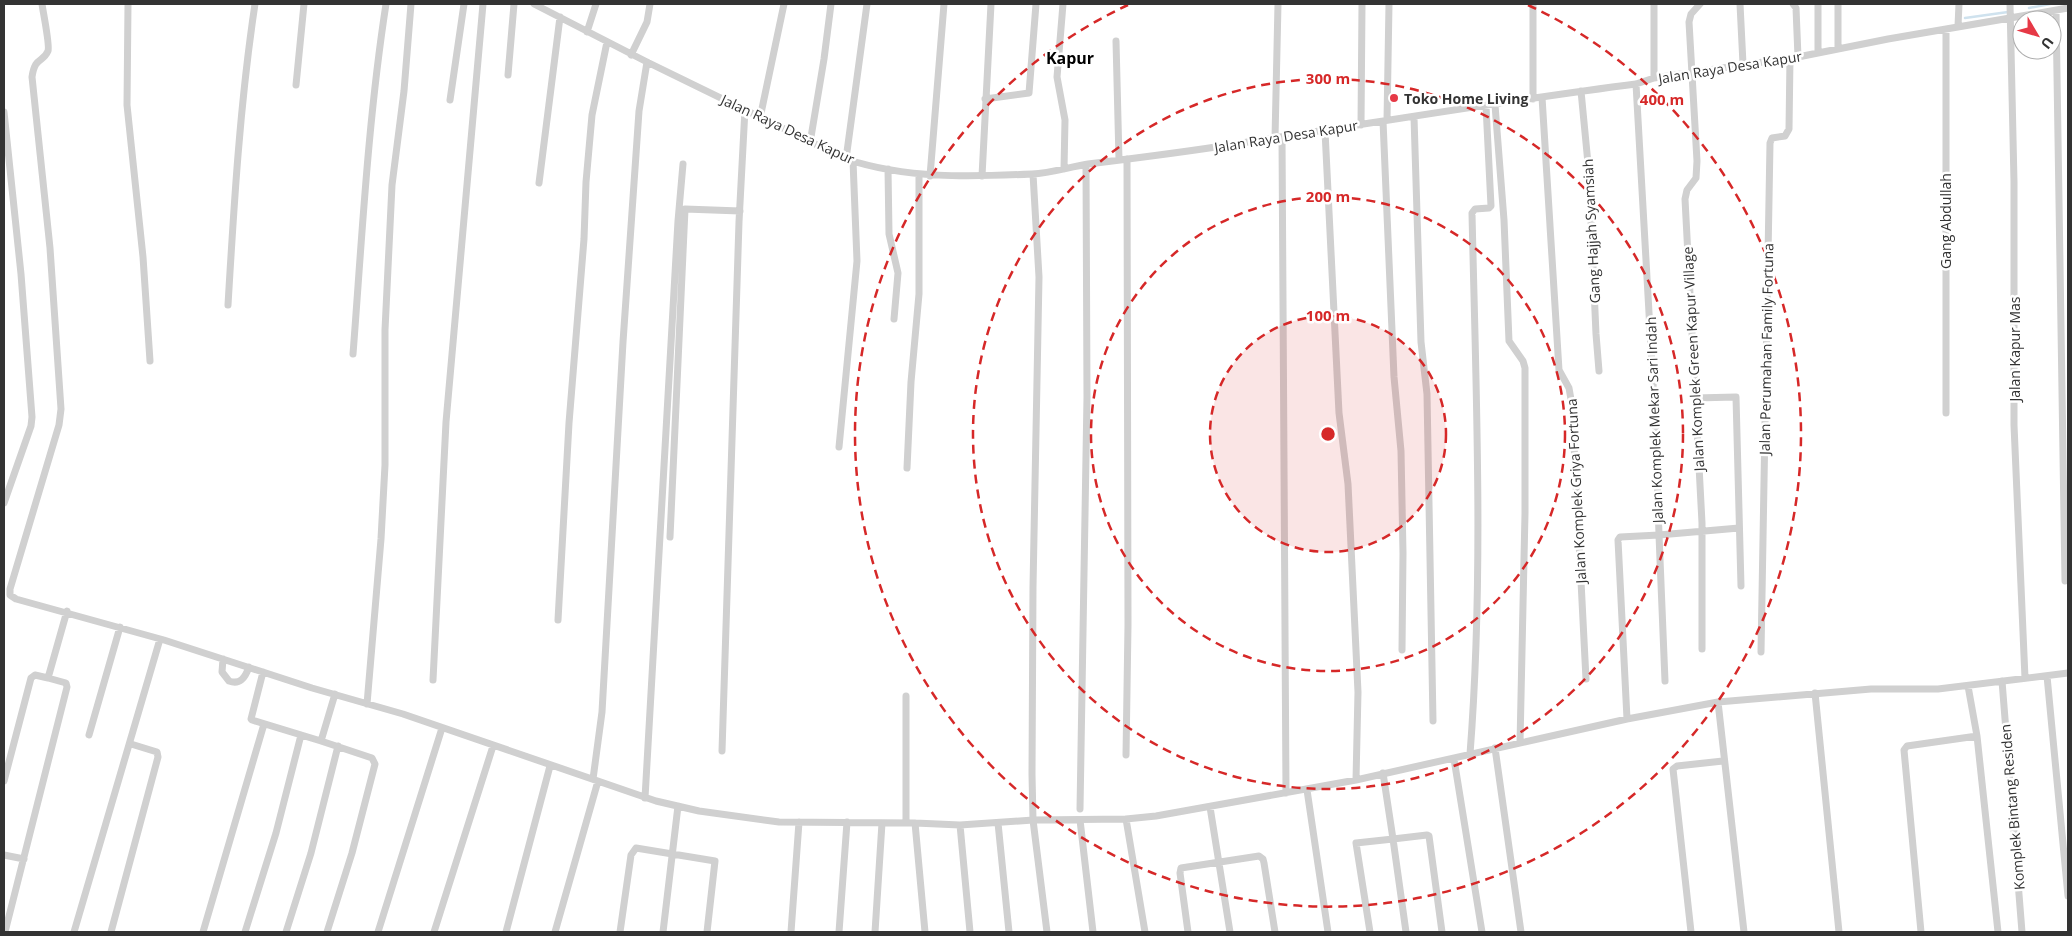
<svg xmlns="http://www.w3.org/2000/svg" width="2072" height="936" font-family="'Open Sans',sans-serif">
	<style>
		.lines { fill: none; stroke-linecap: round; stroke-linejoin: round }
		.stream { stroke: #cfe2ee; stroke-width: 2.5 }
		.minor { stroke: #d0d0d0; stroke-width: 7 }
		.ring { fill: none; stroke: #d62828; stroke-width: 2.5; stroke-dasharray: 9 6 }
		.poi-dot { fill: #e63946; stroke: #fff; stroke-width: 2 }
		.labels { text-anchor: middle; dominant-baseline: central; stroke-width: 5; stroke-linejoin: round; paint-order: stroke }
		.street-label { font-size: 14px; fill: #333; stroke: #fff }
		.poi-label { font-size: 14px; font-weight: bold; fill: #333; stroke: #fff; text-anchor: start }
		.quarter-label { font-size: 16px; font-weight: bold; fill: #000; stroke: #fff }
		.centre { fill: #d62828; stroke: #fff; stroke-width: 2.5 }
		.ring-label { font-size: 15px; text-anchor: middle; font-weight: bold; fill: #d62828; stroke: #fff; stroke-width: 5; stroke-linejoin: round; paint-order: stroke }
	</style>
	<rect width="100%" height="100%" fill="#fff"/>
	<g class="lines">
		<path class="stream" d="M2029,8L2050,4
			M1965,18L2008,12"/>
		<path class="minor" d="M42,4C43,12 50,45 48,51C43,63 35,56 32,77L50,248L61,409L59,425L10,589V595L16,599L164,640L312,688L403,714L656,801L699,811L779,822L915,823L960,825L1033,820L1126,819L1156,816L1356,780L1627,719L1718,702L1871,689H1938L2068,673
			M128,4L127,105L143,257L150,361
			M534,4L647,62L846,159C907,179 969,177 1032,174C1051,173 1069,167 1088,164C1137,158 1186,152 1235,144C1368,124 1502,101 1636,84L1654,78L1798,57L1888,39L2068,8
			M1063,4L1057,77L1065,120L1064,169
			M1700,4L1691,14L1689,22L1697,161L1696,178L1687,190L1685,199L1702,523V649
			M1740,4L1743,64
			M1793,4L1796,8L1798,57
			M1818,4V52
			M2010,4L2014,182V425L2025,678
			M2056,11L2065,581
			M1958,26L1959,4
			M587,32L596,4
			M1116,41L1119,160
			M1838,49V4
			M631,55L647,22L650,4
			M508,75L514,4
			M1654,78V4
			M296,85L304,4
			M1581,91L1589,174L1596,334L1599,371
			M1542,97L1559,370L1569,388L1572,405L1586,679
			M985,99L1029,93L1036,4
			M1533,99V4
			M450,100L464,4
			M1495,105L1504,220L1509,341L1523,361L1525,368V513L1520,743
			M4,112L21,274L32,417L31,426L4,503
			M1414,117L1421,342L1427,394L1433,721
			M760,118L784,4
			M1387,120L1389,4
			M1383,121L1394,377L1401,451L1403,553L1402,650
			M1361,125L1362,4
			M1325,131L1339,413L1348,484L1358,692L1356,780
			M1282,137L1286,793
			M1275,138L1278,4
			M810,143L824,59L831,4
			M846,159L867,4
			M888,169L889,234L898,273L894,319
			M1033,174L1039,277L1033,587L1032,774L1033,820L1047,932
			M930,176L944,4
			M982,176L991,4
			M539,183L560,17
			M228,305C234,204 240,103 255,4
			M353,354C362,237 368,120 386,4
			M1695,398L1736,397L1741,586
			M1946,413V29
			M839,447L857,261L853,161
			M907,468L911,382L919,294V174
			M670,537L685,209L740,211
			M558,620L569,423L584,239L586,182L592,115L607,42
			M1761,652L1770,143L1772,138L1785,136L1789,129L1790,58
			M223,659L222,672L229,681C240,685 245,678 249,667
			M263,672L251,719L252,720L321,741L335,694
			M2047,676L2068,896
			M433,680L446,422L483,4
			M1665,681L1659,535L1739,528
			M2002,681L2022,932
			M1968,686L1977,736L1998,932
			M1815,693L1839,932
			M1718,702L1744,932
			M367,704L381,539L385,465V330L392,185L404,91L411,4
			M1627,719L1618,540L1620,537L1659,535L1656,436L1636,84
			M89,735L120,627
			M321,741L372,758L375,764L352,853L327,932
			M1495,748L1521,932
			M722,751L739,222L745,109
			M1470,754C1484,574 1476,393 1472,213L1475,209L1489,208L1491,206L1486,106
			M1126,755L1128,625L1127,159
			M1454,759L1482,932
			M1383,773L1393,839L1427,835L1429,836L1442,932
			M593,779L602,712L623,342L639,111L647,62
			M4,781L31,678L35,675L48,678
			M1307,790L1328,932
			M645,798L678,221L683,164
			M1210,807L1230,932
			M1080,809L1087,397L1086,165
			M1126,819L1145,932
			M1080,820L1093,932
			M906,823V696
			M915,823L925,932
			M998,823L1009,932
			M960,825L970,932
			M4,855L24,859
			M5,932L67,687L66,683L48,678L67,611
			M74,932L160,639
			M111,932L158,757L157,752L131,744
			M203,932L264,724
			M245,932L276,833L301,735
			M286,932L311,853L338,746
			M378,932L442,728
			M434,932L493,746
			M506,932L550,766
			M555,932L598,781
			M620,932L631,855L636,848L715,861L707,932
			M663,932L678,806
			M791,932L799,822
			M839,932L847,822
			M875,932L882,823
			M1188,932L1180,873L1181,868L1259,856L1263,859L1264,863L1275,932
			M1370,932L1356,843L1393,839L1406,932
			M1691,932L1673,769L1677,766L1723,761
			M1921,932L1904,750L1907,746L1977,736"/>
	</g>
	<circle cx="1328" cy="434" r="118" fill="#d62828" fill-opacity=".12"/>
	<g class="ring">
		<circle cx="1328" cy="434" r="118"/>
		<circle cx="1328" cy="434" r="237"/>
		<circle cx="1328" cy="434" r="355"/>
		<path d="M1528 5A473 473 0 1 1 1128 5"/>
	</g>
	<circle class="poi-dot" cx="1394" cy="98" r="5"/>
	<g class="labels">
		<g class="street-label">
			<text transform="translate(1730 67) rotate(-9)">Jalan Raya Desa Kapur</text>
			<text transform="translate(788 129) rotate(25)">Jalan Raya Desa Kapur</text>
			<text transform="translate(1286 136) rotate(-9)">Jalan Raya Desa Kapur</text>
			<text transform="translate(1945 221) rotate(-90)">Gang Abdullah</text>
			<text transform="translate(1591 231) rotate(-93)">Gang Hajjah Syamsiah</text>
			<text transform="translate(1766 349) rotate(-89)">Jalan Perumahan Family Fortuna</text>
			<text transform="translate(2014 349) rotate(-90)">Jalan Kapur Mas</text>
			<text transform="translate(1693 359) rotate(-93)">Jalan Komplek Green Kapur Village</text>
			<text transform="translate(1654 420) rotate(-92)">Jalan Komplek Mekar Sari Indah</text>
			<text transform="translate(1576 491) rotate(-93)">Jalan Komplek Griya Fortuna</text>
			<text transform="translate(2012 807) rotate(-95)">Komplek Bintang Residen</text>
		</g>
		<g class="poi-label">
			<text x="1404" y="98">Toko Home Living</text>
		</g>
		<g class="quarter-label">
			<text x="1070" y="58">Kapur</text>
		</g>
	</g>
	<circle cx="1328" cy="434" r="8" class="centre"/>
	<g class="ring-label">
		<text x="1328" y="84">300 m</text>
		<text x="1662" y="105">400 m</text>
		<text x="1328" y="202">200 m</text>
		<text x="1328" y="321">100 m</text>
	</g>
	<rect width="2072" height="936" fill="none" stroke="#333333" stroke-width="10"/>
	<g transform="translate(2037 35) rotate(128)"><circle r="24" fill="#ffffff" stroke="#adadad"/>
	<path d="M0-4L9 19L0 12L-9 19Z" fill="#e63946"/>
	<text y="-8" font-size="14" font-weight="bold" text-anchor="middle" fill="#333333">U</text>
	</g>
</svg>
